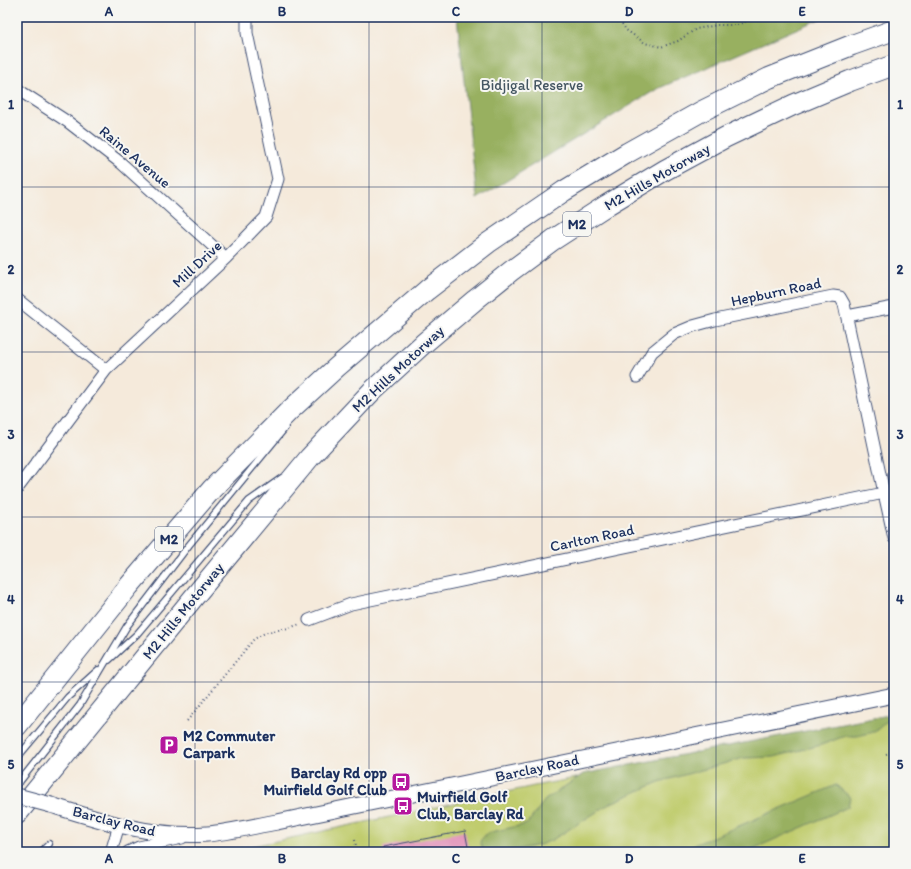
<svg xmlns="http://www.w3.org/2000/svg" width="911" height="869" font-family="Itim,sans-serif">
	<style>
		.green { fill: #c0cc6d; stroke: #6e7e66 }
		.forest { fill: #98b060; stroke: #5a705f }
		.building { fill: #e397bb }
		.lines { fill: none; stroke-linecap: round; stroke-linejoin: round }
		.lane-casing { stroke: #3c4b71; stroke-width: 8 }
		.street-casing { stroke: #3c4b71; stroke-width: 13 }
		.secondary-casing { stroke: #3c4b71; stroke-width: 17 }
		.highway-casing { stroke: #3c4b71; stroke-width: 22 }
		.path { stroke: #3c4b71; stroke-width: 2; stroke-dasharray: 1 3; stroke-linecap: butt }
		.lane { stroke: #fff; stroke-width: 5.5 }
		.street { stroke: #fff; stroke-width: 11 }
		.secondary { stroke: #fff; stroke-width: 15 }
		.highway { stroke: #fff; stroke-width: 20 }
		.secondary-bridge-casing { stroke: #3c4b71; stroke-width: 17; stroke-linecap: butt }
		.secondary-bridge { stroke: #fff; stroke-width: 15 }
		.grid { fill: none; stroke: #1b2f5e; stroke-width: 1; stroke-opacity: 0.55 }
		.labels { text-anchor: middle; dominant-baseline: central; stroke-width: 4; stroke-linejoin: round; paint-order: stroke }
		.shield { fill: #f6f6f2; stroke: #5d6b8a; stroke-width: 1 }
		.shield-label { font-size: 14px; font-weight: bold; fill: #1b2f5e }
		.park-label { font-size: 15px; fill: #445662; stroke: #f6f6f2 }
		.street-label { font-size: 15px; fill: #1b2f5e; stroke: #f6f6f2 }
		.poi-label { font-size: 15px; font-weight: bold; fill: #1b2f5e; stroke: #f6f6f2; text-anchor: start }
		.neatline { fill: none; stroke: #1b2f5e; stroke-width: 1.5 }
		.grid-label { font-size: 13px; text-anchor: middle; font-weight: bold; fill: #1b2f5e }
	</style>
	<rect width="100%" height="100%" fill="#f6f6f2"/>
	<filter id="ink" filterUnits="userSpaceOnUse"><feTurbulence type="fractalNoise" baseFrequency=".025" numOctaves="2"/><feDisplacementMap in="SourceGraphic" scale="8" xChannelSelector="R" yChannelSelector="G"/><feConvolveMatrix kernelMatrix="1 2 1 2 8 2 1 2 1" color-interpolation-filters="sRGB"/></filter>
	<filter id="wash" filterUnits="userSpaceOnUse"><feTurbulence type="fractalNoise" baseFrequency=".012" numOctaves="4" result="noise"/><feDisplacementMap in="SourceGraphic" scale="16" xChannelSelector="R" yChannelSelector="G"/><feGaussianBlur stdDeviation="0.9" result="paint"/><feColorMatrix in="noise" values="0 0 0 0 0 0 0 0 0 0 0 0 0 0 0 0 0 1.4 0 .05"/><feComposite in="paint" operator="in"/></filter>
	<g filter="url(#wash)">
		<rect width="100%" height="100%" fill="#f5eadb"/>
		<path class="green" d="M894,715V852H225L539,785L753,744Z"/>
		<path class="forest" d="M457,17H824L657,89L477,199Z
			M894,714V717L887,721L878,729L870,733L857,736H845L821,745L774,757L744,758L659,782L611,803L552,840L540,845L505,852H484L480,841L487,833L527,824L545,800L583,774Z
			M836,785L850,797L848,807L746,852H677Z"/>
		<g id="blocks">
			<path class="building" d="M465,831L469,852H384L383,847Z"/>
		</g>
	</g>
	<g filter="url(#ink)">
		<use href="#blocks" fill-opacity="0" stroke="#3c4b71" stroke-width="1"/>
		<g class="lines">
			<g class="lane-casing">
				<path id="lane" d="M109,660L137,634L249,501L283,477
					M17,758L68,697L98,670
					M17,785L80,705L127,626L189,545L285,428
					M41,852L49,844"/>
			</g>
			<g class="street-casing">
				<path id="street" d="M17,89L68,122L121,163L226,258
					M17,299L106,370
					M847,316L894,307
					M637,377L652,352L674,334L693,326L715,320L833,296L840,297L844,304L884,493L894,538
					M17,489L106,370L226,258L266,217L278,179L247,33V17
					M309,620L351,604L884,493
					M111,852L119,825
					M128,852L139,847L182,838"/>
			</g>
			<g class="secondary-casing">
				<path id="secondary" d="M51,805C102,821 153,838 207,834C231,832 254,826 277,822L894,695"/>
			</g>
			<g class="highway-casing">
				<path id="highway" d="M17,726L129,586L212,489L288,412L337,367L427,290L488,243L564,191L627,153L702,111L769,78L852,45L894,30
					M17,814L194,597L310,457L372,391L423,344L475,300L511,271L553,240L607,205L665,170L726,137L793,105L850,81L894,65"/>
			</g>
			<path class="path" d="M618,17L626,30L645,43L661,47L678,41L696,29L717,25H737L747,21L746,17
				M187,721L254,639L267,632L289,628L300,624
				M886,754L894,751
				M355,840L357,852"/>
			<use href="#lane" class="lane"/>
			<use href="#street" class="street"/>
			<use href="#secondary" class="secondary"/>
			<use href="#highway" class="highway"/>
			<g class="secondary-bridge-casing">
				<path id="secondary-bridge" d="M17,796L51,805"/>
			</g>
			<use href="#secondary-bridge" class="secondary-bridge"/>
		</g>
	</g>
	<path class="grid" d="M195,17V852M369,17V852M542,17V852M716,17V852M17,187H894M17,352H894M17,517H894M17,682H894"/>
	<defs>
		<g id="parking-square" transform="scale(1)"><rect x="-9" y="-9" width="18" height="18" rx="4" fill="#b5179e" stroke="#f6f6f2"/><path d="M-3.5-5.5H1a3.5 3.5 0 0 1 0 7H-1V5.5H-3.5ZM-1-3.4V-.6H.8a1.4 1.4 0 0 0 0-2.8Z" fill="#fff"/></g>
		<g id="bus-square" transform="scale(1)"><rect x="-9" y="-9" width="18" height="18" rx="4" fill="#b5179e" stroke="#f6f6f2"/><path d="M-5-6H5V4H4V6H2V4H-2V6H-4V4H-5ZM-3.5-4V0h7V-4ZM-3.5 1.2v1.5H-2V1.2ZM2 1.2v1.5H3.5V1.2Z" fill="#fff"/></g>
	</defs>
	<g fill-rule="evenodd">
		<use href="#parking-square" x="169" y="745"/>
		<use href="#bus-square" x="401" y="782"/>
		<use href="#bus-square" x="403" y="806"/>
	</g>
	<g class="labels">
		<g class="shield">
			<rect x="563" y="212" width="28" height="24" rx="3"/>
			<rect x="155" y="527" width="28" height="24" rx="3"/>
		</g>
		<g class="shield-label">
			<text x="577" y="224">M2</text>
			<text x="169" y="539">M2</text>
		</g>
		<g class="park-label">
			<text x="532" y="85">Bidjigal Reserve</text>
		</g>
		<g class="street-label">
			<text transform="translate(135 157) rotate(40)">Raine Avenue</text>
			<text transform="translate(657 177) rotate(-30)">M2 Hills Motorway</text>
			<text transform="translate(197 264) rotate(-43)">Mill Drive</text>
			<text transform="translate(776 292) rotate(-12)">Hepburn Road</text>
			<text transform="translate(398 369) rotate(-43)">M2 Hills Motorway</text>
			<text transform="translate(592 538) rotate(-12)">Carlton Road</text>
			<text transform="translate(183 611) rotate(-51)">M2 Hills Motorway</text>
			<text transform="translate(537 768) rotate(-12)">Barclay Road</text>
			<text transform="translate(114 821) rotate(14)">Barclay Road</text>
		</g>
		<g class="poi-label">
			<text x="183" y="736">M2 Commuter<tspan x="183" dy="17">Carpark</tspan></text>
			<text x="387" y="773" text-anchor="end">Barclay Rd opp<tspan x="387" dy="17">Muirfield Golf Club</tspan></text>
			<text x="417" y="797">Muirfield Golf<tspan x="417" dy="17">Club, Barclay Rd</tspan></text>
		</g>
	</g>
	<rect width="911" height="869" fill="none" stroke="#f6f6f2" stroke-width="44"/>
	<rect x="22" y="22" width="867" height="825" class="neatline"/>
	<g class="grid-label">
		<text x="109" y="16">A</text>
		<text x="282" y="16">B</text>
		<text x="456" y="16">C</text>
		<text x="629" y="16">D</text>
		<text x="802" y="16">E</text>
		<text x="11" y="109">1</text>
		<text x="900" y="109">1</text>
		<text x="11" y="274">2</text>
		<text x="900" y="274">2</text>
		<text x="11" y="439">3</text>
		<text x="900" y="439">3</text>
		<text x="11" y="604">4</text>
		<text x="900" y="604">4</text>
		<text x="11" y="769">5</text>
		<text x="900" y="769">5</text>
		<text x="109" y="863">A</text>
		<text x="282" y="863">B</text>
		<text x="456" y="863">C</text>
		<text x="629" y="863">D</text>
		<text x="802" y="863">E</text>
	</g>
</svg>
